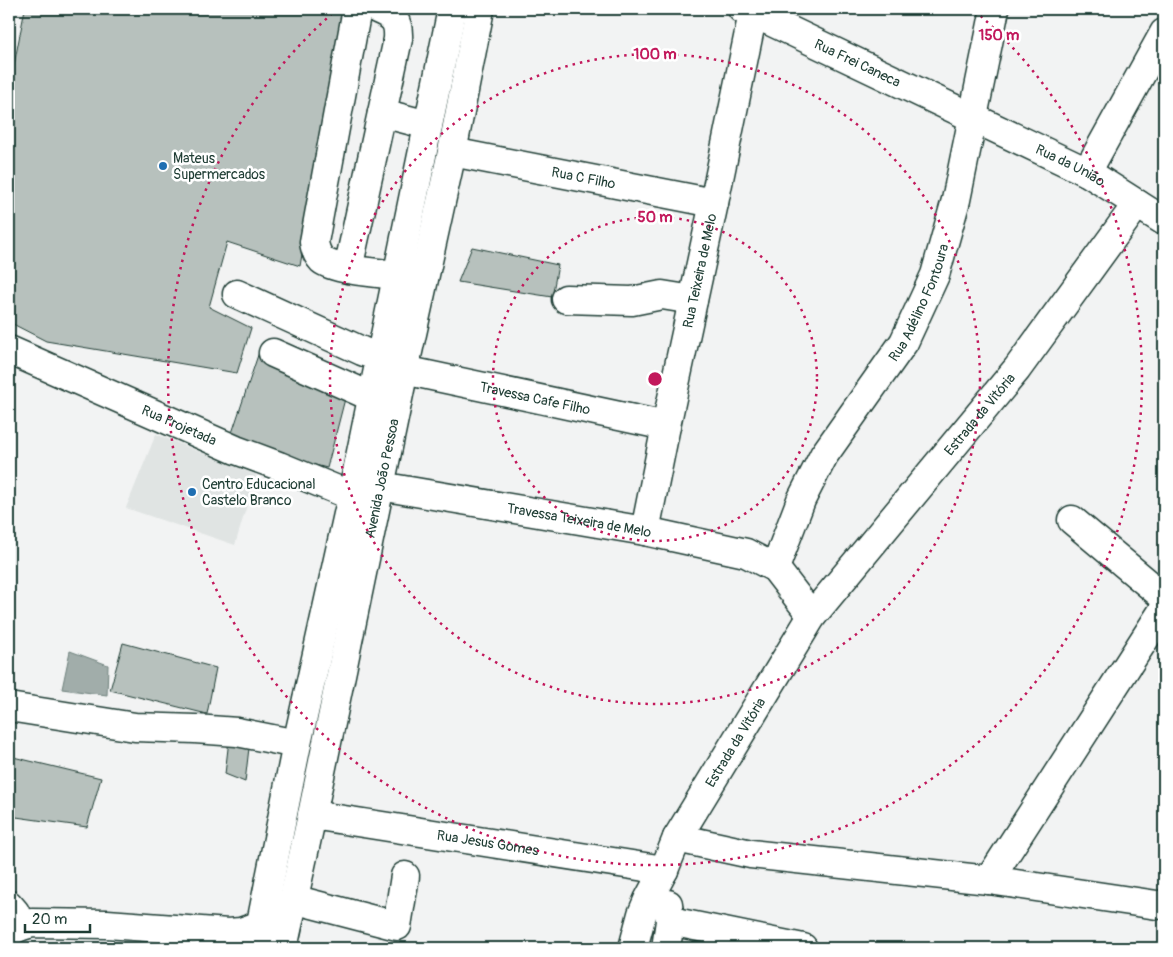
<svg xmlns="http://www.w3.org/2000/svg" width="1173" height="957" font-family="Pangolin,sans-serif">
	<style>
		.built { fill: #e0e4e3 }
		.water { fill: #a1adaa; stroke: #6d807b }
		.building { fill: #b7c1bd; stroke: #1f3d34 }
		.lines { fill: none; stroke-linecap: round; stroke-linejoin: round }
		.minor-casing { stroke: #1f3d34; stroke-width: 31 }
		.major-casing { stroke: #1f3d34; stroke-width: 31 }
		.minor { stroke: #fff; stroke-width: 28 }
		.major { stroke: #fff; stroke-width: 28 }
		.ring { fill: none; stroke: #c2185b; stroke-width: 2.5; stroke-dasharray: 2.5 5 }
		.poi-dot { fill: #1f6fb2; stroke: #fff; stroke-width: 2 }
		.labels { text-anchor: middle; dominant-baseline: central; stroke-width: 5; stroke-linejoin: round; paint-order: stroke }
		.street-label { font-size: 14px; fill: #1f3d34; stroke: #fff }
		.poi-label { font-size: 14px; fill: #1f3d34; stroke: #fff; text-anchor: start }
		.centre { fill: #c2185b; stroke: #fff; stroke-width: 2.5 }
		.ring-label { font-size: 15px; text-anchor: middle; font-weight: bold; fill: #c2185b; stroke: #fff; stroke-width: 5; stroke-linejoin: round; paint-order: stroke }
	</style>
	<rect width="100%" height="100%" fill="#f2f3f3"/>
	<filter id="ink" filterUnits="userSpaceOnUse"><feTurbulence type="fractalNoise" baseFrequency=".02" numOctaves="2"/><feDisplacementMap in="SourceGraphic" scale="10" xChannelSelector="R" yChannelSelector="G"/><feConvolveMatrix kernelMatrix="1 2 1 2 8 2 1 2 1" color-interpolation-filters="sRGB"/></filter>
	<g filter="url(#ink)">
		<path class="built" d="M156,434L256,475L235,545L126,508Z"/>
		<path class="water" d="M70,651L108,665L107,695L62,689Z"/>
		<path class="building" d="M25,9H345L300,266L227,242L209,307L251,328L237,373L46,341L9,322V90Z
			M472,247L558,265L552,297L458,282Z
			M259,352L347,391L327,468L280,456L231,436Z
			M123,643L216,668L207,714L110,690Z
			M229,740L249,748L245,782L225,774Z
			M9,756L101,778L87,827L9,816Z"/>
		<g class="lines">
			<g class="minor-casing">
				<g id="minor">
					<path d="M357,9L314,242C315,249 317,255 322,260C334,270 380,273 397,275"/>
					<path d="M382,113L428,125"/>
					<path id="s1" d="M452,152L714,203"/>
					<path d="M1087,172L1164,33"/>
					<path d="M348,269L398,39C399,20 393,16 377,9"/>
					<path d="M237,294L362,351L380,358"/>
					<path d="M566,299L632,301L662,295L693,300"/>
					<path id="s2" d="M9,350L236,450L279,466L352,496"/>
					<path d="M273,353L372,397"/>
					<path id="s3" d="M404,370L666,426"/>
					<path id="s4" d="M380,486L645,531L746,553L775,568L812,616"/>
					<path d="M1072,520L1164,597"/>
					<path id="s5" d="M645,531L666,426L714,203L753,13L1087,172L1164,221"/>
					<path id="s6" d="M775,568L801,500L824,455L904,342L935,275L956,200L995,9"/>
					<path d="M9,707L135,727L195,729L237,732L297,744"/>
					<path id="s7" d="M312,815L664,870"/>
					<path d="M677,838L751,854L989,880L1164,609"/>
					<path d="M989,880L1157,905L1164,904"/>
					<path d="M293,899L397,926L405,876"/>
					<path d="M9,905L15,912L20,926"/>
					<path d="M670,921L803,948"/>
					<path d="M9,934C15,927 23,926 32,923L107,924L228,933L241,932L261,925"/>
					<path id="s8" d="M633,948L642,914L648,900L664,870L677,838L812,616L1017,369L1137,204"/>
					<path d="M666,948L670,921L668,904"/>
				</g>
			</g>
			<g class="major-casing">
				<g id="major">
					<path d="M742,9L753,13V9"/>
					<path d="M256,948L297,744L352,496L452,9"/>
					<path id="s9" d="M283,948L312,815L404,370L452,152L480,9"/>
				</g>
			</g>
			<use href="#minor" class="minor"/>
			<use href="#major" class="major"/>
		</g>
	</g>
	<g class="ring">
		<circle cx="655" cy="379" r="162"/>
		<circle cx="655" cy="379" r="325"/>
		<path d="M975 11A487 487 0 1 1 335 11"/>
	</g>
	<g class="poi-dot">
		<circle cx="163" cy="166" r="5"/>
		<circle cx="192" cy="492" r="5"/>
	</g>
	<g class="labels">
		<g class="street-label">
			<text stroke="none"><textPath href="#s5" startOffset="645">Rua Frei Caneca</textPath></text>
			<text stroke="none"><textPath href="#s5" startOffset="881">Rua da União</textPath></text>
			<text stroke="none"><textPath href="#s1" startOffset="134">Rua C Filho</textPath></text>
			<text stroke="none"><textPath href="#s5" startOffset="266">Rua Teixeira de Melo</textPath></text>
			<text stroke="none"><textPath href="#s6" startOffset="304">Rua Adélino Fontoura</textPath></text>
			<text stroke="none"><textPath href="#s3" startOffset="134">Travessa Cafe Filho</textPath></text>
			<text stroke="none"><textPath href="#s8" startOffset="641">Estrada da Vitória</textPath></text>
			<text stroke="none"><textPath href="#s2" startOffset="186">Rua Projetada</textPath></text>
			<text stroke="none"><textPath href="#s9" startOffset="480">Avenida João Pessoa</textPath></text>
			<text stroke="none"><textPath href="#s4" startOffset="202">Travessa Teixeira de Melo</textPath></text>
			<text stroke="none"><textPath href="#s8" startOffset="231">Estrada da Vitória</textPath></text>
			<text stroke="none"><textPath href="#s7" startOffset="178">Rua Jesus Gomes</textPath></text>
		</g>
		<g class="poi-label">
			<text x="173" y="158">Mateus<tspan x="173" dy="16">Supermercados</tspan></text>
			<text x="202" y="484">Centro Educacional<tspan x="202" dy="16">Castelo Branco</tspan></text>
		</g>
	</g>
	<circle cx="655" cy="379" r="8" class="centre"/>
	<g class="ring-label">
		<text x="999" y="40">150 m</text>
		<text x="655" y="59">100 m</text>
		<text x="655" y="222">50 m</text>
	</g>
	<rect width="1173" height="957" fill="none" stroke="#fff" stroke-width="30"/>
	<rect x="15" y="15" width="1143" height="927" fill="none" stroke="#1f3d34" stroke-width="2" filter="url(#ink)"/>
	<path d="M25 924v8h65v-8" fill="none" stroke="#1f3d34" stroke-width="2.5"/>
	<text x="32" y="924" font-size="15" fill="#1f3d34" stroke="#ffffff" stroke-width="4" paint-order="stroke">20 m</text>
</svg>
